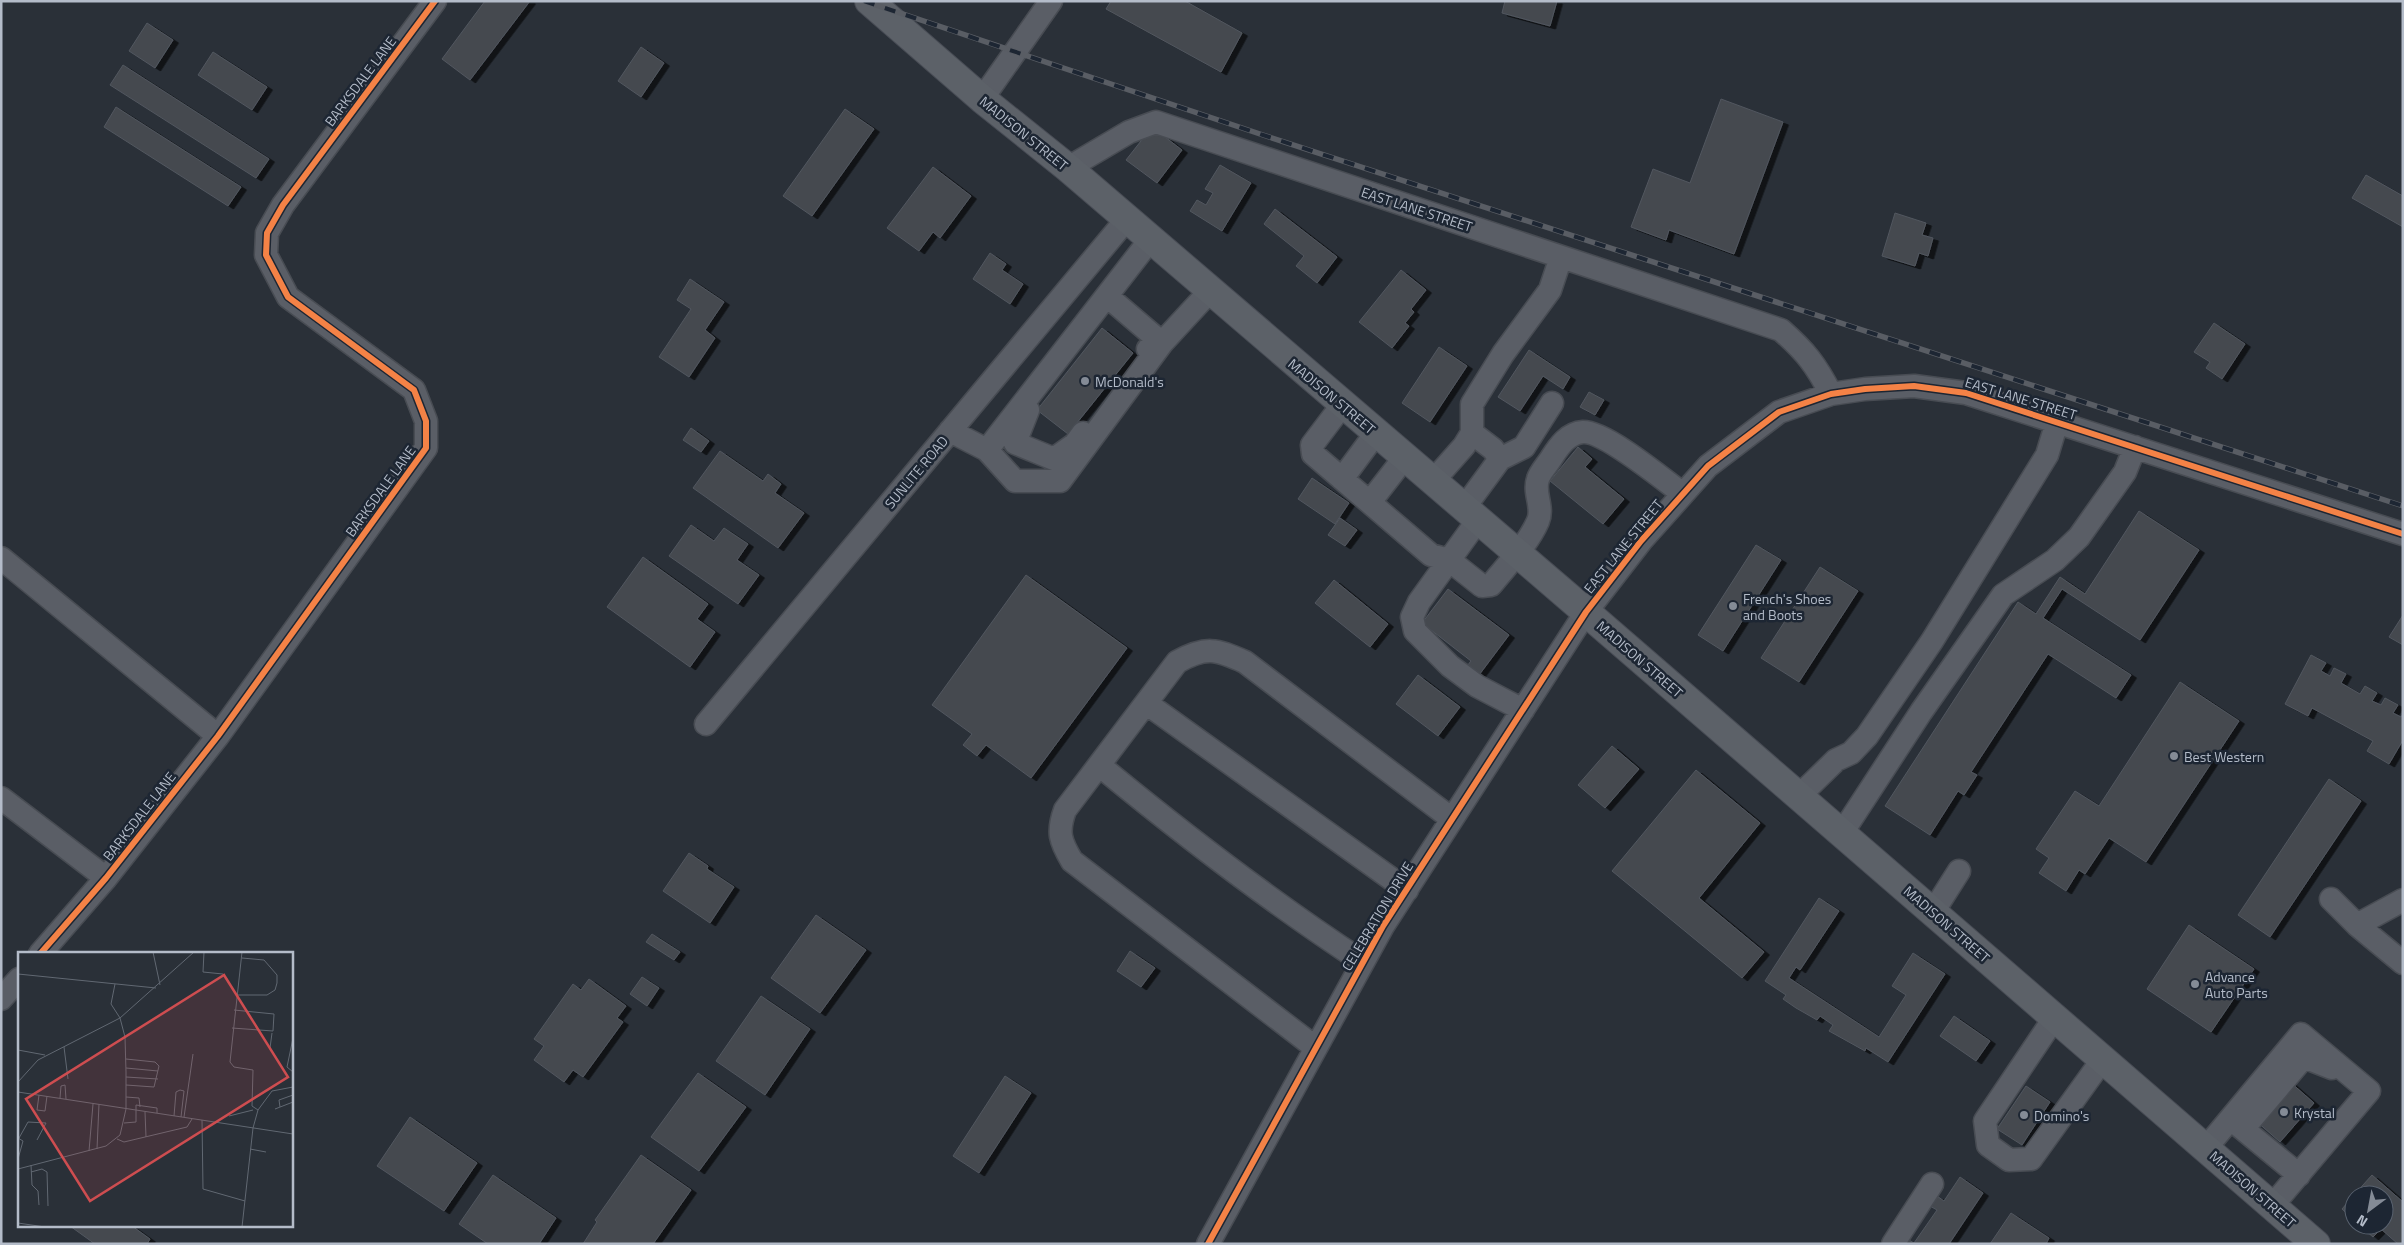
<svg xmlns="http://www.w3.org/2000/svg" width="2404" height="1245" font-family="'Titillium Web',sans-serif">
	<style>
		.building { fill: #444950; stroke: #52575f; filter: url(#shadow) }
		.lines { fill: none; stroke-linecap: round; stroke-linejoin: round }
		.minor-casing { stroke: #484c53; stroke-width: 25 }
		.major-casing { stroke: #484c55; stroke-width: 30 }
		.minor { stroke: #5a5e66; stroke-width: 22 }
		.major { stroke: #5c6168; stroke-width: 28 }
		.rail-casing { stroke: #595d64; stroke-width: 5.5 }
		.rail { stroke: #1d2633; stroke-width: 4; stroke-dasharray: 11; stroke-linecap: butt }
		.cycleway-casing { stroke: #1d2633; stroke-width: 9 }
		.cycleway { stroke: #f48246; stroke-width: 6 }
		.poi-dot { fill: #848b96; stroke: #1d2633; stroke-width: 2 }
		.labels { text-anchor: middle; dominant-baseline: central; stroke-width: 5; stroke-linejoin: round; paint-order: stroke }
		.street-label { font-size: 14px; fill: #b4bcc9; stroke: #1d2633 }
		.poi-label { font-size: 14px; fill: #b4bcc9; stroke: #1d2633; text-anchor: start }
		.inset-road { fill: none; stroke: #616872; stroke-width: 1 }
		.view { fill: #ce4d50; fill-opacity: 0.15; stroke: #ce4d50; stroke-width: 2.5 }
		.inset-edge { fill: none; stroke: #b4bcc9; stroke-width: 2.5 }
	</style>
	<defs>
		<filter id="shadow"><feDropShadow dx="5.5" dy="3" stdDeviation="0" flood-color="#0009"/></filter>
	</defs>
	<rect width="100%" height="100%" fill="#2a3038"/>
	<path class="building" d="M485,1H530L470,80L442,59Z
		M1111,1H1185L1242,33L1221,72L1106,9Z
		M1505,1H1557L1550,26L1502,13Z
		M147,23L173,40L155,68L129,51Z
		M641,47L664,63L641,97L618,81Z
		M213,52L267,87L252,110L198,75Z
		M123,65L269,159L256,178L110,85Z
		M1721,99L1783,122L1734,254L1669,230L1666,240L1631,227L1653,169L1690,183Z
		M116,107L241,187L228,206L104,127Z
		M845,109L874,129L812,216L783,196Z
		M1152,127L1182,150L1157,183L1126,160Z
		M1220,165L1251,183L1222,231L1190,211L1197,200L1206,205L1213,193L1205,189Z
		M933,167L971,196L940,238L933,232L919,251L887,228Z
		M2366,175L2403,196V227L2352,198Z
		M1275,209L1337,257L1317,283L1296,266L1304,256L1264,224Z
		M1895,213L1926,223L1922,235L1933,238L1928,256L1919,253L1915,266L1882,256Z
		M990,253L1006,264L1002,270L1023,284L1010,304L973,279Z
		M1401,270L1426,290L1411,309L1414,312L1405,323L1409,326L1392,348L1359,322Z
		M690,279L724,302L705,330L715,338L689,377L659,357L691,309L677,300Z
		M2214,323L2245,344L2222,379L2206,368L2210,362L2194,352Z
		M1102,328L1133,353L1068,434L1037,410Z
		M1439,347L1467,366L1430,422L1402,403Z
		M1529,350L1570,377L1563,389L1543,376L1520,411L1498,397Z
		M1589,392L1604,400L1595,415L1580,407Z
		M691,428L709,441L701,452L683,440Z
		M1578,447L1592,459L1585,467L1624,499L1603,524L1550,481Z
		M720,451L763,481L768,474L781,484L775,493L804,513L778,548L693,488Z
		M1312,478L1349,503L1335,524L1298,499Z
		M2139,511L2199,550L2140,640L2062,589L2043,618L2131,675L2116,698L2048,654L1971,772L1977,775L1964,795L1958,791L1930,835L1885,806L2018,602L2036,614L2060,577L2085,594Z
		M1340,518L1357,530L1345,546L1328,535Z
		M691,525L714,541L724,528L748,544L737,560L759,575L738,604L669,556Z
		M1756,545L1781,560L1723,651L1698,635Z
		M643,557L708,604L697,619L715,632L690,667L607,607Z
		M1820,567L1858,591L1799,682L1761,658Z
		M1026,575L1127,648L1031,778L986,745L977,756L963,745L972,734L932,705Z
		M1334,580L1388,624L1370,647L1315,603Z
		M1448,589L1509,635L1479,675L1467,666L1471,661L1422,623Z
		M2403,615V645L2389,637Z
		M2311,655L2326,663L2321,671L2330,676L2334,668L2346,674L2341,683L2360,694L2365,686L2377,693L2372,701L2381,705L2385,698L2398,705L2393,713L2401,717L2403,714V740L2389,764L2367,751L2373,741L2312,708L2308,716L2285,704Z
		M1418,675L1460,707L1438,736L1396,704Z
		M2180,682L2239,721L2146,862L2109,838L2085,874L2079,870L2066,891L2039,873L2049,858L2036,849L2075,791L2099,806Z
		M1612,746L1639,769L1605,808L1578,785Z
		M1696,770L1760,823L1699,898L1764,952L1742,978L1612,871Z
		M2329,779L2361,801L2270,937L2238,915Z
		M689,853L708,866L707,869L734,887L710,923L663,891Z
		M1819,898L1839,911L1800,970L1796,967L1789,978L1879,1037L1906,995L1892,986L1913,953L1945,974L1888,1062L1866,1048L1865,1051L1829,1031L1833,1025L1820,1016L1817,1020L1796,1008L1783,999L1786,995L1765,981Z
		M816,915L866,950L820,1013L771,978Z
		M2189,925L2254,969L2211,1032L2147,989Z
		M652,934L680,952L674,960L646,942Z
		M1130,951L1155,968L1141,987L1117,971Z
		M642,977L659,988L647,1006L630,994Z
		M589,979L626,1006L617,1018L623,1022L583,1077L573,1070L564,1082L534,1060L544,1046L534,1039L573,984L581,990Z
		M761,996L810,1029L765,1095L716,1061Z
		M1954,1016L1990,1041L1976,1061L1940,1036Z
		M698,1073L746,1107L699,1171L651,1137Z
		M1005,1076L1031,1093L979,1173L953,1156Z
		M2289,1081L2314,1103L2280,1142L2255,1120Z
		M2026,1086L2050,1102L2022,1145L1997,1129Z
		M410,1117L477,1163L444,1211L377,1166Z
		M641,1155L691,1190L653,1244H583L597,1222L595,1220Z
		M493,1175L556,1218L539,1244H488L459,1224Z
		M2372,1175L2403,1202V1244H2398L2381,1229L2373,1237L2359,1225H2384V1195H2354Z
		M1960,1177L1983,1193L1949,1244H1904L1907,1239L1914,1243L1937,1210L1930,1206L1937,1196L1944,1201Z
		M2354,1195V1220L2342,1209Z
		M2011,1213L2049,1238L2046,1244H1990Z
		M70,1226H132L150,1239L147,1244H95Z"/>
	<g class="lines">
		<g class="minor-casing">
			<path id="minor" d="M982,99L1051,1
				M1068,168L1129,132L1156,122L1781,330C1806,352 1816,365 1831,394
				M1150,240L987,450L1015,481H1060L1162,343L1210,291
				M1107,296L1162,343L1148,349
				M1343,404L1312,445L1313,454L1431,555L1449,560L1482,586L1491,585C1507,565 1528,544 1538,521C1544,507 1533,493 1538,479C1540,472 1548,464 1552,457C1559,446 1568,433 1583,432C1605,431 1664,480 1683,494
				M1028,410L1015,443L1054,459L1075,444L1083,433
				M950,431L987,450
				M1500,459L1524,447L1552,403
				M1342,479L1376,433
				M1433,481L1464,446L1472,433V404L1503,354L1550,290L1561,257
				M1370,502L1405,457
				M1464,508L1500,459L1493,449L1472,433
				M1478,520L1419,602L1412,617L1415,631L1450,666L1477,686L1523,710
				M1,558L218,736
				M1146,703L1407,890
				M706,724L1126,220
				M1099,765C1184,835 1271,902 1363,962
				M1799,796L1836,760L1851,753L1867,736L1932,641L2047,455L2057,422
				M1,798L106,878
				M1842,833L1921,712L2003,595L2055,560L2079,537L2125,472L2135,447
				M2331,899L2357,925
				M2403,900L2357,925L2403,963
				M1933,912L1959,871
				M40,954L106,878L218,736L426,448V421L414,390L288,297L266,255L267,233L283,205L435,1
				M1,999L19,979
				M2055,1017L1985,1121L1988,1145L2009,1160L2031,1159L2103,1059
				M1316,1048L1072,861C1060,841 1057,832 1065,810L1177,662C1206,646 1216,649 1245,662L1452,819
				M2232,1120L2299,1175
				M2243,1129L2304,1057L2332,1068
				M2206,1148L2301,1034L2369,1091L2272,1206
				M1208,1244L1383,926L1586,612L1641,541L1683,494L1708,466L1779,412L1831,394L1865,389L1914,386L1966,393L2403,534
				M1893,1244L1932,1184"/>
		</g>
		<g class="major-casing">
			<path id="major" d="M869,1L982,99L1068,168L1586,612L2316,1244"/>
		</g>
		<use href="#minor" class="minor"/>
		<use href="#major" class="major"/>
		<g class="rail-casing">
			<path id="rail" d="M864,1L1263,135L2403,506"/>
		</g>
		<use href="#rail" class="rail"/>
		<g class="cycleway-casing">
			<path id="cycleway" d="M40,954L106,878L218,736L426,448V421L414,390L288,297L266,255L267,233L283,205L435,1
				M1208,1244L1383,926L1586,612L1641,541L1683,494L1708,466L1779,412L1831,394L1865,389L1914,386L1966,393L2403,534"/>
		</g>
		<use href="#cycleway" class="cycleway"/>
	</g>
	<g class="poi-dot">
		<circle cx="1085" cy="381" r="5"/>
		<circle cx="1733" cy="606" r="5"/>
		<circle cx="2174" cy="756" r="5"/>
		<circle cx="2195" cy="984" r="5"/>
		<circle cx="2284" cy="1112" r="5"/>
		<circle cx="2024" cy="1115" r="5"/>
	</g>
	<g class="labels">
		<g class="street-label">
			<text transform="translate(360 81) rotate(-53)">BARKSDALE LANE</text>
			<text transform="translate(1024 133) rotate(39)">MADISON STREET</text>
			<text transform="translate(1417 209) rotate(18)">EAST LANE STREET</text>
			<text transform="translate(1332 396) rotate(40)">MADISON STREET</text>
			<text transform="translate(2021 398) rotate(17)">EAST LANE STREET</text>
			<text transform="translate(916 472) rotate(-50)">SUNLITE ROAD</text>
			<text transform="translate(380 491) rotate(-54)">BARKSDALE LANE</text>
			<text transform="translate(1623 546) rotate(-51)">EAST LANE STREET</text>
			<text transform="translate(1640 659) rotate(41)">MADISON STREET</text>
			<text transform="translate(139 816) rotate(-52)">BARKSDALE LANE</text>
			<text transform="translate(1377 916) rotate(-59)">CELEBRATION DRIVE</text>
			<text transform="translate(1947 924) rotate(41)">MADISON STREET</text>
			<text transform="translate(2253 1189) rotate(41)">MADISON STREET</text>
		</g>
		<g class="poi-label">
			<text x="1095" y="381">McDonald's</text>
			<text x="1743" y="598">French's Shoes<tspan x="1743" dy="16">and Boots</tspan></text>
			<text x="2184" y="756">Best Western</text>
			<text x="2205" y="976">Advance<tspan x="2205" dy="16">Auto Parts</tspan></text>
			<text x="2294" y="1112">Krystal</text>
			<text x="2034" y="1115">Domino's</text>
		</g>
	</g>
	<g transform="translate(18 952)">
		<rect width="275" height="275" fill="#2a3038"/>
		<path class="inset-road" d="M135,0L142,33M186,0L185,20L205,22M224,0L212,110L216,115L235,118L234,154L240,158M0,22L138,36M219,43H249L257,38L259,31V23L246,8L224,6M214,76L255,79L256,62L216,58M275,86L269,115L275,120M46,95L50,127M252,96L254,81M0,98L27,103M108,107L137,110L141,114L136,135L108,133M108,116L140,119M108,125L140,127M0,130L20,108L102,66L176,0M0,140L275,182M21,143L19,158L27,159L29,144M108,145L121,146L122,155M42,146L43,134L47,133L48,147M262,155L261,148L275,143M257,157L275,150M127,160L128,185M156,164L158,140L162,138L166,139L163,165M211,164L235,158M166,165L175,102M184,168L185,237L227,249M106,171L118,170V153L139,156V161M1,186L10,170L28,171L19,188M99,187L106,190L169,175L174,167M79,197L81,152M232,197L248,200M71,199L75,152M0,207L5,189L0,186M13,213L14,233L20,239L21,253M0,217L88,194L102,183L108,157V120L107,85L102,66L93,52L97,32M13,220L24,217L29,220L30,254M0,271L27,275M224,275L235,176L240,158L254,139L275,135"/>
		<path class="view" d="M206,23L270,125L72,249L8,147Z"/>
		<rect width="275" height="275" class="inset-edge"/>
	</g>
	<rect width="2404" height="1245" fill="none" stroke="#b4bcc9" stroke-width="5"/>
	<g transform="translate(2369 1210) rotate(212)"><circle r="24" fill="#1d2633" stroke="#59626f"/>
	<path d="M0-4L9 19L0 12L-9 19Z" fill="#848b96"/>
	<text y="-8" font-size="14" font-weight="bold" text-anchor="middle" fill="#b4bcc9">N</text>
	</g>
</svg>
